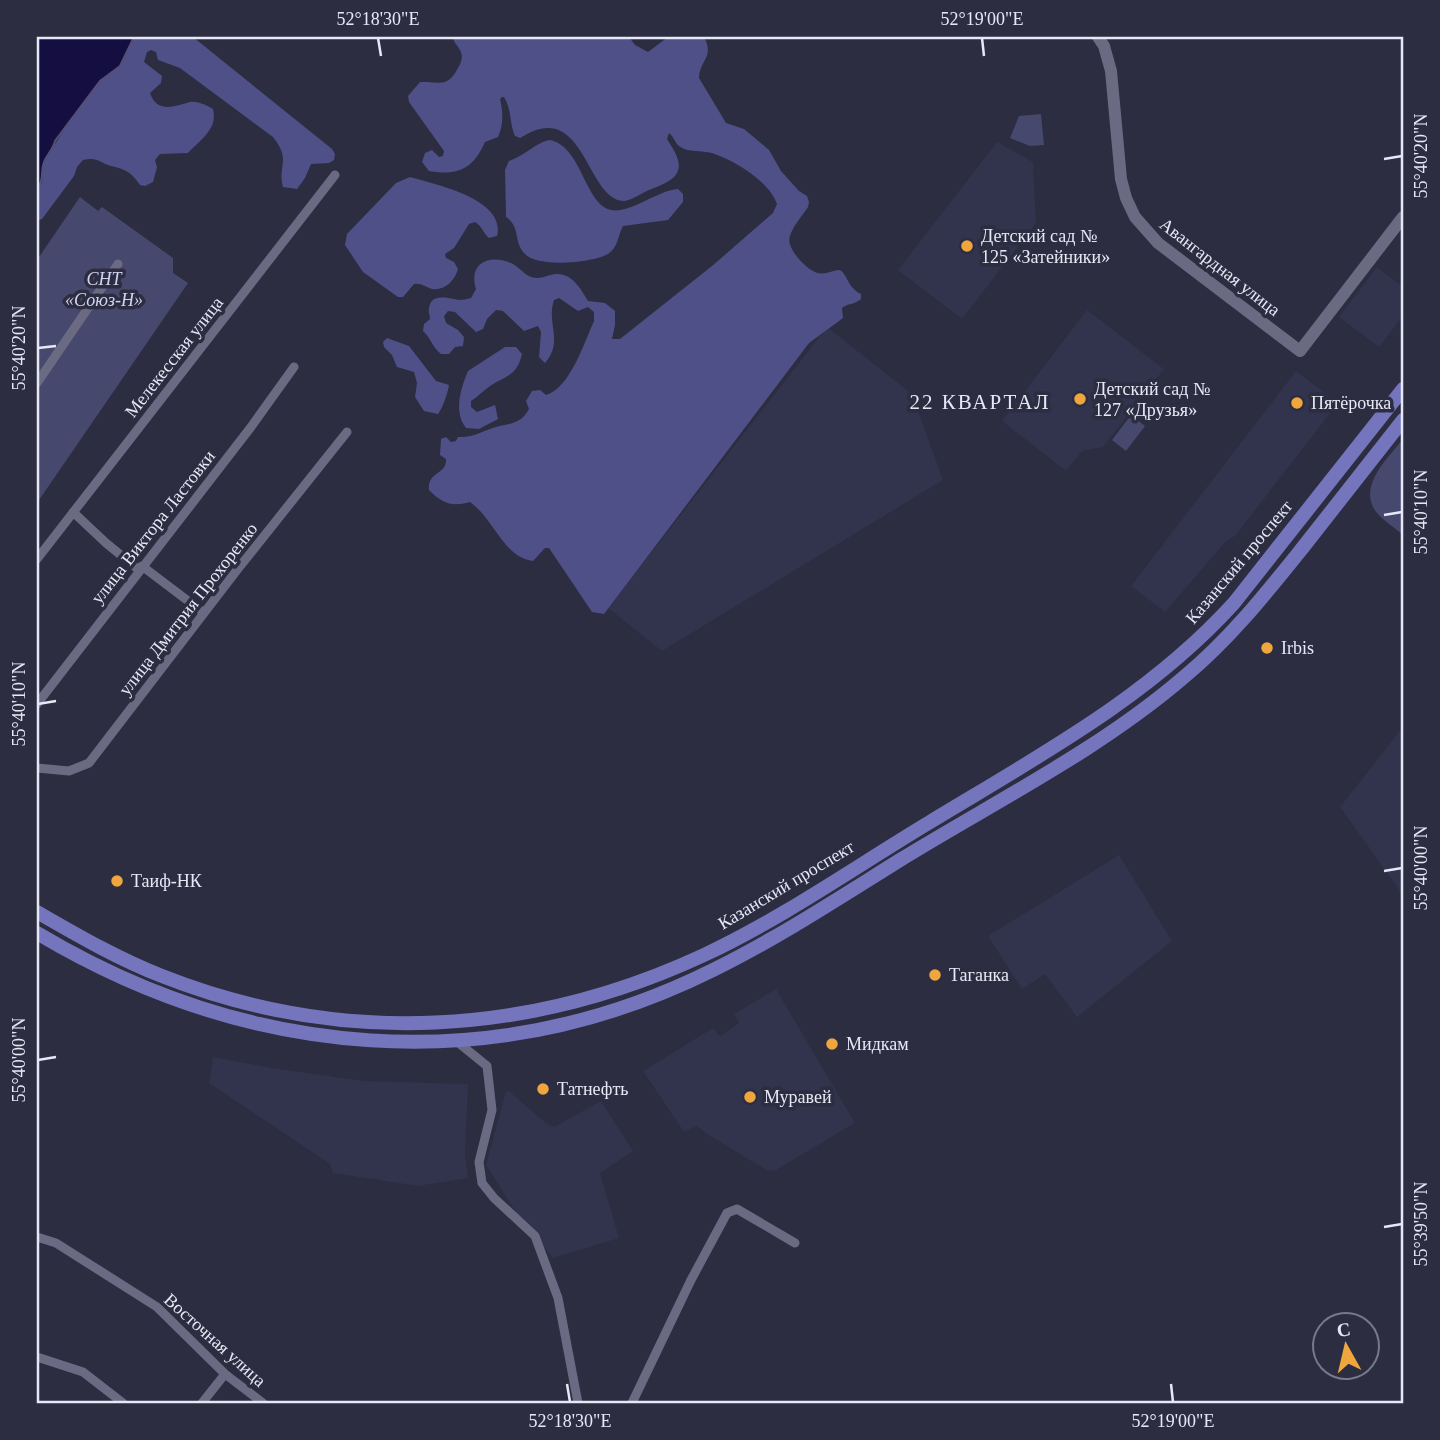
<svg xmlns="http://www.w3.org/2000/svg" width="1440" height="1440" font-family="Georgia,serif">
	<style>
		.built { fill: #32334d }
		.green { fill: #47486d }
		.forest { fill: #4f5087 }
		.water { fill: #150e40; stroke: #544f76; stroke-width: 2 }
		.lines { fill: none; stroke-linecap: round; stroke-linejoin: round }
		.minor { stroke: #6a6b82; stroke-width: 9 }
		.tertiary { stroke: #6a6b82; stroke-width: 12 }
		.primary { stroke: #7575bd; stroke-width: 14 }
		.ticks { fill: none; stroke: #e7e8f5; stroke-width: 2.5 }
		.poi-dot { fill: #f0a63e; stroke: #2c2d40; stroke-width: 2.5 }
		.labels { text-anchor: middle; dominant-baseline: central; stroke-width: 7; stroke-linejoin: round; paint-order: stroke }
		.poi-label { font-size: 18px; fill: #e7e8f5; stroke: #2c2d40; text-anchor: start }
		.street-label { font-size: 18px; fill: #e7e8f5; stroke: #2c2d40 }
		.park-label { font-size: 18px; font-style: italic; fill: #d1d3f6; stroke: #2c2d40 }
		.quarter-label { font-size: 21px; letter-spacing: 2px; fill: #e7e8f5; stroke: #2c2d40 }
		.neatline { fill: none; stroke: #e7e8f5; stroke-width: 2.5 }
		.ticks-label { font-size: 18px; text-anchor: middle; fill: #e7e8f5 }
	</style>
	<rect width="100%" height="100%" fill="#2c2d40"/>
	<path class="built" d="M997,142L1033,162L1036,223L962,319L898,270Z
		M1377,267L1403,287V316L1379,347L1339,317Z
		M1087,310L1164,369L1103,447L1082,451L1066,471L1002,421Z
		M827,327L912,394L943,480L662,651L608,608Z
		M1296,371L1338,403L1235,536L1226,541L1165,612L1131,586Z
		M1403,727V895L1340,807Z
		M1119,855L1172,941L1077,1017L1045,974L1022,989L988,936Z
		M776,989L855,1123L776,1170L768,1171L707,1134L697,1126L684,1132L643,1071L713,1028L720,1036L739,1023L734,1014Z
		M213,1057L272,1068L364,1081L468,1084L465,1154L468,1178L418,1186L333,1173L330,1164L209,1083Z
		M506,1091L510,1092L547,1124L554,1127L601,1101L633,1151L600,1173L619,1238L553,1258L519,1217L486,1165Z"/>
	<path class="green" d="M1041,114L1044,145L1030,146L1010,138L1019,116Z
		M80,197L98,211L102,207L173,258V273L188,283L37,503V260Z
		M1131,415L1145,426L1126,451L1112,440Z
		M1403,439V535C1395,528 1384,521 1377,513C1356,487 1388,458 1403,439Z"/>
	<path class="forest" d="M134,37H193L332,149L335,154L334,160L329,163L311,164L305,178L297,189L283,187C277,165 292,161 273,137L180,68L158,60L156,52L151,50L147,52L144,62L162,76L161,83L150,93C157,113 173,107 190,102C197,101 206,105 213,109C218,129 201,139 188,153L160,154L155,160L157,167L153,182L145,186L140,185C131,172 125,169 111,166C97,162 99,157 83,160L77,167L74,176L42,219L37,221V190L42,182L43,163L76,111L100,81L120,66Z
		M453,37H629L635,45L648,52L668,37H704C715,57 699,61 699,78L726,123L744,129L769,150L781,171L799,191L807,196L809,202L808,207C802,216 793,226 790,236C785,247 807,271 818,273C826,275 833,270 840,270C848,275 847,287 861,294V299C854,305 848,303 842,308L843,318L809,343L604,614L592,612L549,548H545L533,561C503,557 495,520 470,502C452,507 443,504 429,490C427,471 447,475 446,459L440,455L441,439L446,437L451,442L456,441L458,437C473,438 482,431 496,427C511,423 521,424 529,409L526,401L532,391L540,390L546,395C570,388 584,343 594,321V312L588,307L578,311L559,298L554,300C546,324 564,341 545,363L539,357L541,332L538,326L524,331L503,311L496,310L487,319L483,329L476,332L455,312L448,311L444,316L446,323L458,330L464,337L463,346L455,347L449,354H441C432,347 431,338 423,331L424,324L430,319C430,315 428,312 429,308C431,292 451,299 459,300C463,300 467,299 471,298L476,289C468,263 489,254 511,263C518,266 523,273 529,276C539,281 546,275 556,274C572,273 581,289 588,301L605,303L615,311V325L612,339H620L712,266L773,213L777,204C770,182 734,160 712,153C702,150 688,153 679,146C675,143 674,137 669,133L667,139C673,149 683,162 677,173C672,182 658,186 649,190C642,193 632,200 625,201C590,202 586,118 540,129C533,130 526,135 520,138L515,136C509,122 512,110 504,97H502L500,99C503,113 504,123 498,137L485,142C473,169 458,176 429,171L422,162L425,153L432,150L439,157L443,156L444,151L409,102L408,96L420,82C440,81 447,89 458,68C461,63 463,58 461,52C458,45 454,44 453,37Z
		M549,140C582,145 584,204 611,210C630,214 658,190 678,189L683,194V202L668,220L623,226C618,235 618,248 608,254C592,263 538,268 525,254C513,242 521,227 506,217L505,170L509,161C524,156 534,144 549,140Z
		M410,177C434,184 507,199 497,236L489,238C483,233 482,226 475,222L469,224L454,248L445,254L446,258L454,262L458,269C455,280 445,291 432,289C425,287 422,283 414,284L403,297H398L363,272L345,245L347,234L396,183Z
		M387,338L409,346L436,381L449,385C448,393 442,409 438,414L424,411L415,397L417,383L414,372L397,367L392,355L384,347L383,342Z
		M505,347H516L522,354C517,376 506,376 490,386C483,391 477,397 471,401V407L477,412L495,405L498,419L479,429L466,428C453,412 461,388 468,371Z"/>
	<path class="water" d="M37,37H134L120,66L100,81L55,141C53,150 47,154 44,162C40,172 45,178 37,190Z"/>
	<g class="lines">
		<path class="minor" d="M37,383L118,264
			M73,512L106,543L139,570
			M37,559L335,175
			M142,566L204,613
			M37,704L251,427L294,367
			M37,768L69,771L89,763L237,570L347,432
			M455,1040L487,1066L492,1110L479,1162L482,1183L494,1198L535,1236L558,1298L578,1403
			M37,1237L56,1243L157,1307L225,1374L263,1403
			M37,1357L83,1372L123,1403
			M202,1403L225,1374
			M632,1403L691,1280L727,1213L737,1209L795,1243"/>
		<path class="tertiary" d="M1098,37L1104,46L1111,71L1121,179L1126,198L1135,217L1158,243L1300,351L1403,217"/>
		<path class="primary" d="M37,912C77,935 118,959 162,976C342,1047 530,1036 704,955C783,918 855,867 930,822C1037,757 1149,697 1234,603L1403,389
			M37,933C248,1059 490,1081 713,970C778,938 839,898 900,860C996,801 1099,750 1184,677C1230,639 1267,592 1304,546C1337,504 1370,462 1403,420"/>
	</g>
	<path class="ticks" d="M378,38L381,56M982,38L984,56M1384,159L1402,156M38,348L56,346M1384,515L1402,512M38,704L56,701M1384,871L1402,868M38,1060L56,1057M1384,1227L1402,1224M567,1384L570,1402M1171,1384L1173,1402"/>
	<g class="poi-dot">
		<circle cx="967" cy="246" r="7"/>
		<circle cx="1080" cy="399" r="7"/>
		<circle cx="1297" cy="403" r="7"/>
		<circle cx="1267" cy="648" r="7"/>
		<circle cx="117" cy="881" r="7"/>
		<circle cx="935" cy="975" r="7"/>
		<circle cx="832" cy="1044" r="7"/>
		<circle cx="543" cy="1089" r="7"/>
		<circle cx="750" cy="1097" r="7"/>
	</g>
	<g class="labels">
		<g class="poi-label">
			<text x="981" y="236">Детский сад №<tspan x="981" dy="21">125 «Затейники»</tspan></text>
			<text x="1094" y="389">Детский сад №<tspan x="1094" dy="21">127 «Друзья»</tspan></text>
			<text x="1311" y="403">Пятёрочка</text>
			<text x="1281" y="648">Irbis</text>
			<text x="131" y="881">Таиф-НК</text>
			<text x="949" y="975">Таганка</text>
			<text x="846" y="1044">Мидкам</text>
			<text x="557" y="1089">Татнефть</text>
			<text x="764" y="1097">Муравей</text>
		</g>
		<g class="street-label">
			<text transform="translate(1220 267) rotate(38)">Авангардная улица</text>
			<text transform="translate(174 357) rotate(-52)">Мелекесская улица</text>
			<text transform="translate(153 527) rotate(-52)">улица Виктора Ластовки</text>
			<text transform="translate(1239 562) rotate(-50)">Казанский проспект</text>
			<text transform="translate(188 609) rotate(-52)">улица Дмитрия Прохоренко</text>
			<text transform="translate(786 885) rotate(-31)">Казанский проспект</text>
			<text transform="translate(215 1340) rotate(42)">Восточная улица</text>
		</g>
		<g class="park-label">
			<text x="104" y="279">СНТ<tspan x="104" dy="21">«Союз-Н»</tspan></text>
		</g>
		<g class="quarter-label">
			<text x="980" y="402">22 КВАРТАЛ</text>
		</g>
	</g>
	<rect width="1440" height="1440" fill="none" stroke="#2c2d40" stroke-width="77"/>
	<g transform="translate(1346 1346) rotate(352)"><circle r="33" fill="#2c2d40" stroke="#777888" stroke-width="2"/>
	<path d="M0-5L12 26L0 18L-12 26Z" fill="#f0a63e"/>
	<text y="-10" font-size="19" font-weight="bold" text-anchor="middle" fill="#e7e8f5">С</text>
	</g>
	<rect x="38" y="38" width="1364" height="1364" class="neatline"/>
	<g class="ticks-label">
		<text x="378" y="25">52°18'30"E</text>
		<text x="982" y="25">52°19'00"E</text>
		<text transform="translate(1421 156) rotate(-90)" y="6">55°40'20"N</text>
		<text transform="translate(19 348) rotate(-90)" y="6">55°40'20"N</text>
		<text transform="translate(1421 512) rotate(-90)" y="6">55°40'10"N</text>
		<text transform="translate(19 704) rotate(-90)" y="6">55°40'10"N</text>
		<text transform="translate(1421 868) rotate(-90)" y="6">55°40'00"N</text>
		<text transform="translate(19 1060) rotate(-90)" y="6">55°40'00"N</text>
		<text transform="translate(1421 1224) rotate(-90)" y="6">55°39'50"N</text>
		<text x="570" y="1427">52°18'30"E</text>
		<text x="1173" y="1427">52°19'00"E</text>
	</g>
</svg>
